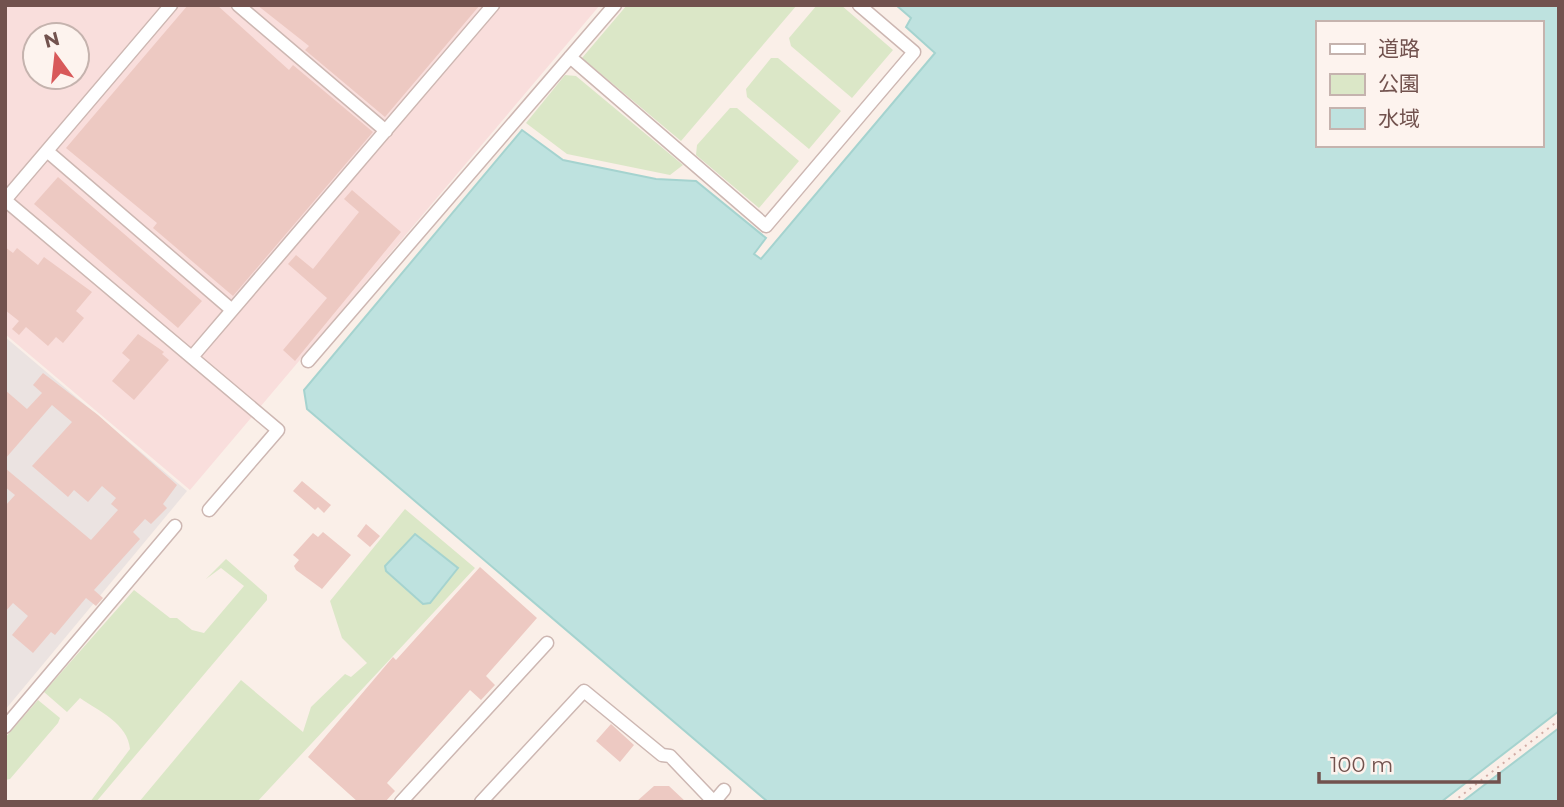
<svg xmlns="http://www.w3.org/2000/svg" width="1564" height="807" font-family="Montserrat,'Noto Sans JP',sans-serif">
	<style>
		.commercial { fill: #f9dedc; fill-rule: evenodd }
		.industrial { fill: #ebe3e1 }
		.green { fill: #dbe7c7 }
		.water { fill: #bee2df; stroke: #a5d3cf; stroke-width: 2; fill-rule: evenodd }
		.building { fill: #edc9c2 }
		.lines { fill: none; stroke-linecap: round; stroke-linejoin: round }
		.minor-casing { stroke: #cdb7b2; stroke-width: 15 }
		.path { stroke: #d2aca5; stroke-width: 2; stroke-dasharray: 2 5; stroke-linecap: butt }
		.minor { stroke: #fff; stroke-width: 12 }
	</style>
	<rect width="100%" height="100%" fill="#faefe8"/>
	<path class="commercial" d="M5,5H600L190,490L5,334ZM35,35H77V77H35Z"/>
	<path class="industrial" d="M5,337L187,491L5,710Z"/>
	<path class="green" d="M627,5H797L681,141L582,58Z
		M817,5H841L893,50L852,98L791,46L789,38Z
		M771,58H778L841,111L809,149L747,97L746,89Z
		M565,75L576,76L683,165L670,175L567,154L526,123Z
		M730,108H737L799,161L759,208L696,155L697,145Z
		M405,509L475,568L257,802H139L241,680L303,732L311,707L345,674L351,677L367,663L342,638L330,601Z
		M226,559L267,595V600L96,802H90L130,749C128,724 99,711 80,698L67,712L44,692L134,590L170,618H177L192,630L204,633L244,586L221,568L206,579Z
		M38,700L60,718L58,723L10,779L5,780V738Z"/>
	<path class="water" d="M896,5H1559V711L1441,802H768L307,409L304,390L522,130L563,160L656,179L696,181L766,238L754,254L761,259L935,53L906,27L911,18ZM1317,23H1541V145H1317Z
		M415,534L458,568L430,603L423,604L386,571L385,566Z
		M1559,728V802H1462Z"/>
	<path class="building" d="M188,5H217L289,70L293,65L373,132L233,296L153,228L157,223L66,148Z
		M257,5H480L385,117L305,50L309,46Z
		M58,177L202,301L178,328L34,204Z
		M352,190L401,232L295,361L283,350L327,298L288,264L296,255L313,269L359,212L344,199Z
		M5,247L13,253L17,248L38,265L44,257L92,292L76,311L84,318L63,343L56,337L48,346L26,327L19,335L12,329L19,321L5,310Z
		M138,334L164,352L162,354L169,360L134,400L112,381L130,360L122,353Z
		M43,373L98,415L177,485L163,504L167,508L151,524L145,519L133,532L140,539L94,590L103,598L96,606L86,598L55,635L51,632L33,653L12,635L28,616L13,603L5,612V506L15,495L5,487V468L91,540L118,510L111,504L116,498L102,486L88,502L74,490L68,497L32,466L72,422L52,405L5,459V390L27,409L42,393L33,385Z
		M302,481L331,505L324,513L318,507L315,510L293,491Z
		M366,524L380,536L370,547L357,536Z
		M323,532L351,555L322,589L296,570L294,566L299,560L293,555L313,533L318,537Z
		M480,567L537,618L486,676L495,685L481,700L470,690L387,783L395,791L385,802H358L308,757L393,657L396,660Z
		M611,724L634,745L620,762L596,741Z
		M654,786H669L686,802H636Z"/>
	<g class="lines">
		<g class="minor-casing">
			<path id="minor" d="M238,5L386,131
				M570,57L766,226L914,52L859,5
				M47,151L232,310
				M5,200L278,430L209,510
				M5,200L171,5
				M192,357L493,5
				M308,361L615,5
				M5,727L175,526
				M401,802L547,643
				M481,802L584,691L662,755L670,756L714,802
				M714,802L724,790"/>
		</g>
		<path class="path" d="M1453,802L1559,720"/>
		<use href="#minor" class="minor"/>
	</g>
	<rect width="1564" height="807" fill="none" stroke="#72524e" stroke-width="14"/>
	<rect x="1316" y="21" width="228" height="126" fill="#fdf3ee" stroke="#c5b3ae" stroke-width="2"/>
	<rect x="1330" y="44" width="35" height="10" fill="#ffffff" stroke="#c5b3ae" stroke-width="2"/>
	<text x="1378" y="56" font-size="21" fill="#72524e">道路</text>
	<rect x="1330" y="74" width="35" height="21" fill="#dbe7c7" stroke="#c5b3ae" stroke-width="2"/>
	<text x="1378" y="91" font-size="21" fill="#72524e">公園</text>
	<rect x="1330" y="108" width="35" height="21" fill="#bee2df" stroke="#c5b3ae" stroke-width="2"/>
	<text x="1378" y="126" font-size="21" fill="#72524e">水域</text>
	<g transform="translate(56 56) rotate(345)"><circle r="33" fill="#fdf3ee" stroke="#c5b3ae" stroke-width="2"/>
	<path d="M0-5L12 26L0 18L-12 26Z" fill="#d8595a"/>
	<text y="-10" font-size="19" font-weight="bold" text-anchor="middle" fill="#72524e">N</text>
	</g>
	<path d="M1319 772v10h180v-10" fill="none" stroke="#72524e" stroke-width="3.5"/>
	<text x="1330" y="772" font-size="21" fill="#72524e" stroke="#fdf3ee" stroke-width="5" paint-order="stroke">100 m</text>
</svg>
